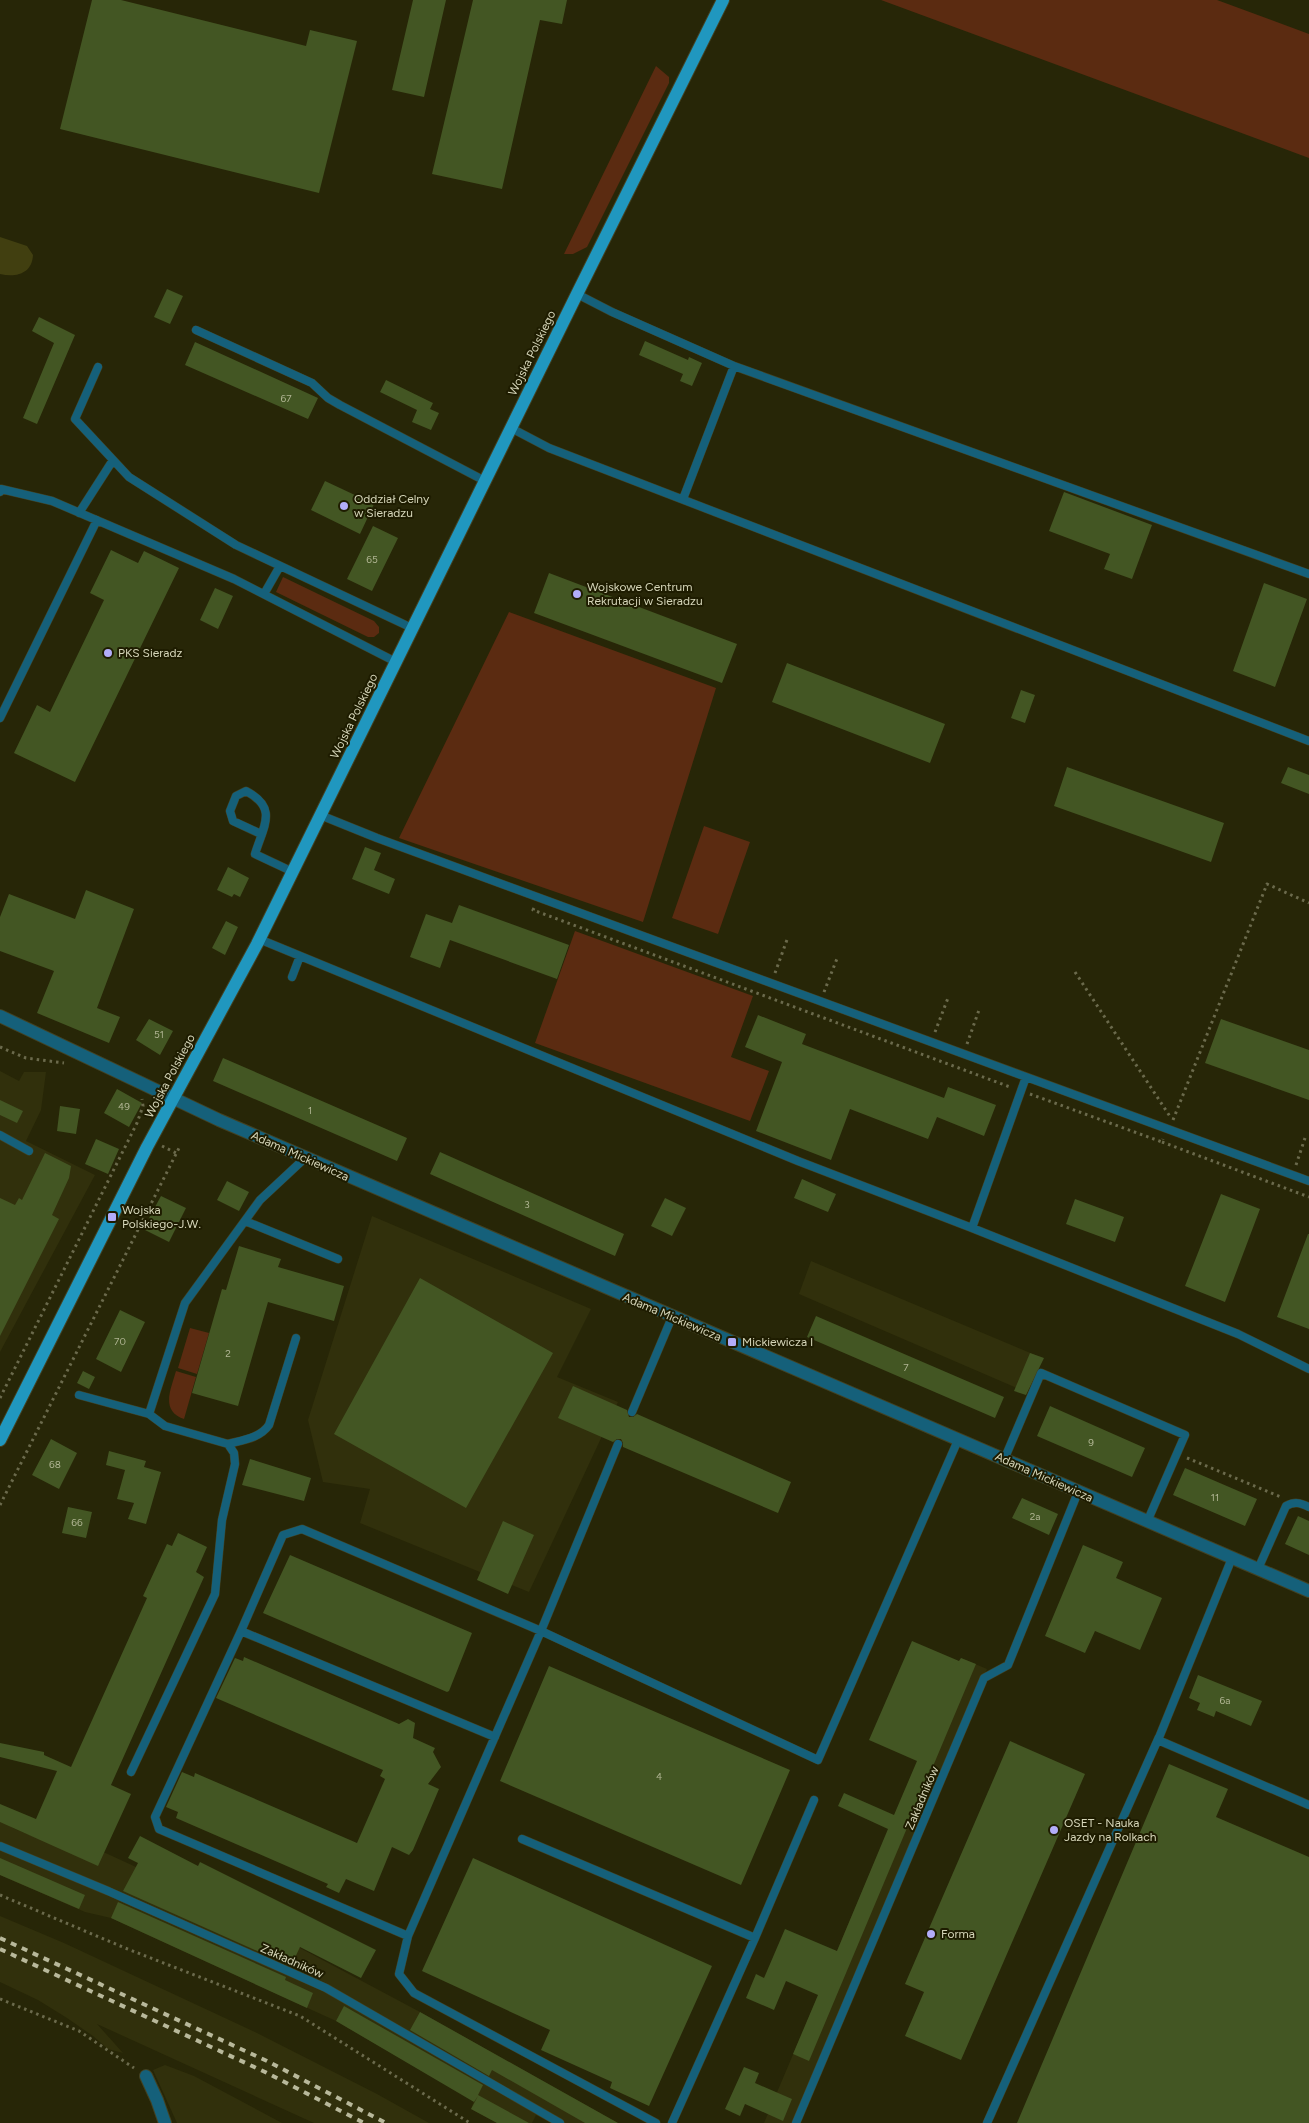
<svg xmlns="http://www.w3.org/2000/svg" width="1309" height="2123" font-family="Figtree,sans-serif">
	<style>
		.built { fill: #31300c }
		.green { fill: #5b2b11 }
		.water { fill: #413f10 }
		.building { fill: #435623 }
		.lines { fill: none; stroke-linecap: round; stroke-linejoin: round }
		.service-casing { stroke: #434223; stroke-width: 9 }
		.minor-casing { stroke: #434223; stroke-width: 14 }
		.primary-casing { stroke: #434223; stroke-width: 14 }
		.path { stroke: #6b6a4c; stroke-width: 3; stroke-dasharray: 2.5 4; stroke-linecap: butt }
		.service { stroke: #15607a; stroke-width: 8 }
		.minor { stroke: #15607a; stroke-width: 12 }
		.primary { stroke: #2097bf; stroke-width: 12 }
		.rail { stroke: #b8b89b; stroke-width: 4; stroke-dasharray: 6 6; stroke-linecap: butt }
		.poi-dot { fill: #b2adf9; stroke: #1e1c00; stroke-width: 2 }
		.labels { text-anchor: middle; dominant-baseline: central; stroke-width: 4; stroke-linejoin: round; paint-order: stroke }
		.number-label { font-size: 10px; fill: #b0b593 }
		.street-label { font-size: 12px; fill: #d5d5b8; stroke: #1e1c00 }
		.poi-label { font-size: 12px; fill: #d5d5b8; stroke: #1e1c00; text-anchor: start }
	</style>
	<rect width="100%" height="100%" fill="#272607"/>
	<path class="built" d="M0,1071L19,1081L24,1072H46L41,1110L26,1141L95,1175L0,1352Z
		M372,1216L591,1309L557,1377L618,1402L529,1592L360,1523L370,1489L323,1482L308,1420Z
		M811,1261L1040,1357L1026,1392L799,1294Z
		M961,1658L987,1669L792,2123H764Z
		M0,1804L13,1828L32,1836L38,1822L136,1867L300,1948L420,2012L618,2123H551L536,2115L532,2123H497L471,2109L474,2101L336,2021L111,1918L85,1912L0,1875Z
		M0,1916L64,1943L257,2033L377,2094L429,2123H314L97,2024L123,2053L108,2049L93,2036L67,2018L38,2000L0,1982Z
		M165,2065L194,2076L282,2123H177L153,2070Z"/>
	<path class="green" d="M881,0H1217L1309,34V158Z
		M656,66L669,77V83L587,247L573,254H564Z
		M283,577L374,621L379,627V633L374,637H368L276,592Z
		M509,612L716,688L643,922L399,838Z
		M704,826L750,842L718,934L672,918Z
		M575,931L753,996L731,1057L769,1071L750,1121L535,1043Z
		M190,1328L209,1333L197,1374L178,1368Z
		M176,1371L196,1377L184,1419C160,1411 171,1389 176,1371Z"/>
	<path class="water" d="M0,237L27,246L33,255C32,273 17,278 0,274Z"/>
	<path class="building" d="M92,0H121L306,46L310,30L357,41L319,193L60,129Z
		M413,0H446L424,97L392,90Z
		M473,0H567L562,24L540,20L502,189L432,174Z
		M167,289L183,296L170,324L154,317Z
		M39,317L75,335L37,424L23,418L54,343L32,331Z
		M645,341L688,360L689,357L702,363L692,386L680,381L683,374L639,355Z
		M195,342L318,398L308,419L185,365Z
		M386,380L433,403L430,409L439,413L431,430L412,422L417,410L380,392Z
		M325,481L374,504L360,534L311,510Z
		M1064,492L1152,525L1132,579L1104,569L1110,554L1049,531Z
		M373,526L398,538L372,591L347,579Z
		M111,550L138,563L144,551L179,568L75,782L14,753L37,705L50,712L104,600L90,593Z
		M549,573L737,644L722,683L534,613Z
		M1264,583L1307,599L1275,687L1233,671Z
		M215,588L233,596L218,629L200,620Z
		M787,663L945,724L930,763L772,702Z
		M1021,690L1035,695L1025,723L1011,718Z
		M1067,767L1224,823L1211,862L1054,806Z
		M1288,767L1309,775V794L1281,783Z
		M365,847L381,853L374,870L395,879L389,894L352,879Z
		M228,867L249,878L240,897L234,894L232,897L217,890Z
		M86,890L134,909L97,1008L120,1017L109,1043L37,1013L54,971L0,951V917L9,894L75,919Z
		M459,905L569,945L557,979L450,940L440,968L410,957L426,914L452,923Z
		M226,921L238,927L225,955L212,948Z
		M758,1015L806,1034L802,1044L944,1098L948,1087L996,1105L984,1136L937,1117L928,1139L850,1109L831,1160L756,1131L782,1062L745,1047Z
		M149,1019L173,1031L160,1055L136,1040Z
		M1221,1019L1309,1050V1100L1205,1063Z
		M223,1058L407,1138L397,1161L213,1081Z
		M117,1089L142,1103L129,1127L104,1113Z
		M0,1100L23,1111L17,1123L0,1115Z
		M60,1106L80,1109L76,1134L57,1131Z
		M96,1139L119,1149L108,1174L85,1164Z
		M440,1152L624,1234L615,1256L430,1174Z
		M45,1153L71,1166L69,1178L52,1215L59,1219L0,1336V1198L15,1205L19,1198L22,1200Z
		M802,1179L836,1194L828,1212L794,1198Z
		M227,1181L249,1192L239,1211L217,1200Z
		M1221,1194L1260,1209L1225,1302L1185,1286Z
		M161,1196L186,1208L169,1242L145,1230L151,1219L149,1218Z
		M665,1198L686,1208L672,1236L651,1226Z
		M1075,1199L1124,1217L1115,1242L1066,1224Z
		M1308,1234H1309V1329L1277,1317Z
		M239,1246L281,1259L278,1267L344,1286L334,1321L268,1302L238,1406L192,1393L222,1289L226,1290Z
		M420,1278L553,1353L466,1508L334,1434Z
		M120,1310L145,1322L121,1372L96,1359Z
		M816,1316L1004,1397L995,1418L807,1337Z
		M1030,1353L1044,1358L1026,1395L1014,1391Z
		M83,1371L95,1377L89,1389L77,1383Z
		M573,1386L627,1410L629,1417H633L637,1414L791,1482L778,1513L623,1447V1443L621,1439H617L613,1442L558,1418Z
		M1050,1406L1145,1448L1132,1477L1037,1436Z
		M51,1439L77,1453L59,1489L32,1475Z
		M109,1451L146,1461L144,1467L161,1472L146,1524L128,1519L134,1503L117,1499L125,1470L106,1465Z
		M250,1459L311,1478L304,1501L242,1485Z
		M1185,1468L1257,1499L1245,1526L1173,1495Z
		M1022,1498L1058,1514L1049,1535L1012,1518Z
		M68,1507L92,1512L86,1538L62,1533Z
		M1298,1516L1309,1521V1555L1285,1544Z
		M503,1521L534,1535L508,1594L477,1580Z
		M178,1533L207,1547L196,1572L204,1577L111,1785L131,1794L98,1866L0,1822V1804L36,1819L57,1771L0,1757V1743L44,1752V1755L71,1767L147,1598L143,1596L167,1544L172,1546Z
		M1083,1545L1123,1562L1116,1578L1162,1598L1140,1650L1095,1631L1085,1653L1045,1636Z
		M290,1555L472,1633L449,1691L447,1692L263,1613Z
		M912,1641L959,1661L961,1658L976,1664L809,2061L793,2054L818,1995L786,1981L774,2010L746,1998L756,1974L764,1978L785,1929L837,1951L888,1829L838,1806L844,1793L894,1815L917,1761L869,1740Z
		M244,1657L399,1724L408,1719L415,1723L413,1738L435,1748L433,1752L441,1767L428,1784L439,1789L413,1850L409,1855L392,1847L374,1891L346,1879L339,1893L326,1887L328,1884L176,1818L178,1812L166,1807L182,1772L194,1777L195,1773L357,1843L385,1779L380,1776L383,1770L216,1698L235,1658L243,1661Z
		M549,1666L790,1770L741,1885L500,1781Z
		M1198,1675L1262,1701L1251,1726L1216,1711L1214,1717L1197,1710L1200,1703L1189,1698Z
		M1010,1741L1085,1774L961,2060L905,2036L924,1992L905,1984Z
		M1169,1764L1228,1789L1216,1817L1309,1857V2123H1017Z
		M140,1836L198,1866L200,1862L376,1950L361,1978L300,1947L291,1966L123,1891L138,1863L128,1858Z
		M0,1858L85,1895L79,1909L0,1875Z
		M473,1858L712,1966L649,2106L610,2088L612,2082L541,2050L550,2030L422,1971Z
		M118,1902L286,1977L285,1980L313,1993L307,2008L111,1918Z
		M344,2006L483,2085L478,2095L529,2123H497L471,2109L478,2096L474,2102L336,2021Z
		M420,2012L536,2077L618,2123H585L492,2070L489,2076L410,2030Z
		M744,2067L759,2073L755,2083L792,2099L783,2121L745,2104L740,2116L725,2109Z"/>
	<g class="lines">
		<g class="service-casing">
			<path id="service" d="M577,294L612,312L734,366L1309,574
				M196,330L312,383L328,398L340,405L485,481
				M98,367L75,419L129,477L236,545L412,628
				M511,428L549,448L1309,741
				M0,492L1,489L52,501L234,579L396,662
				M683,499L734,366
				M79,513L113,460
				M264,594L280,566
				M0,718L97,520
				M320,815L377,838L1309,1181
				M261,834L233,821L230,811L236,796L246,791C278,808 264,825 255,854L291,871
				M259,939L798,1161L972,1228
				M292,977L300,956
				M1026,1077L972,1228L1238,1334L1309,1369
				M0,1135L29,1151
				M245,1221L338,1259
				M79,1395L149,1414
				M632,1412L672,1317
				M228,1444C243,1440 260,1438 269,1425L296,1338
				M618,1444L541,1631L408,1936L159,1829L155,1817L241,1631L283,1535L302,1529L541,1631L818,1760L958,1440
				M1004,1460L1041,1373L1185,1435L1147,1522
				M1232,1558L1158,1740L1309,1805
				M1258,1569L1286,1506C1295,1501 1300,1503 1309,1507
				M241,1631L495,1737
				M131,1772L215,1594L222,1520L235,1464L234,1453L228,1444L165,1426L149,1414L185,1303L260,1200L305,1158
				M522,1839L755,1938
				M0,1846L108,1891L326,1988L560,2123
				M408,1936L399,1974L414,1993L656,2123
				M672,2123L755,1938L814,1800
				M796,2123L984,1678L1008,1665L1078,1492
				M987,2123L1159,1737"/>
		</g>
		<g class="minor-casing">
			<path id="minor" d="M0,1016L219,1120L1309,1591
				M146,2076L157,2100L165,2123"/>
		</g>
		<g class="primary-casing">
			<path id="primary" d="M0,1440L147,1147L257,944L577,294L723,0"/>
		</g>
		<path class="path" d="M534,908L533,910L1010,1087
			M1075,972L1171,1118
			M775,973L788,937
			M824,992L838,956
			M935,1032L948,998
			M967,1044L979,1010
			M0,1047L26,1058L64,1063
			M1030,1094L1162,1142L1163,1139
			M1173,1120L1267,884L1309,903
			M1162,1142L1309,1197
			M162,1146L176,1153
			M1296,1165L1305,1138
			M0,1398L137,1123L143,1106L142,1099
			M1187,1458L1281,1497
			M0,1505L180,1146
			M0,1895L125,1948L300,2016L470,2123
			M0,1999L79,2031L134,2068"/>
		<use href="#service" class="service"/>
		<use href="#minor" class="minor"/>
		<use href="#primary" class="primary"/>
		<path class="rail" d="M0,1938L267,2061L386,2123
			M0,1949L265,2072L364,2123"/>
	</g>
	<g class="poi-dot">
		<circle cx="344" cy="506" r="5"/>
		<circle cx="577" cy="594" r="5"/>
		<circle cx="108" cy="653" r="5"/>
		<rect x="107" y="1212" width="10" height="10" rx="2.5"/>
		<rect x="727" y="1337" width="10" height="10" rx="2.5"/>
		<circle cx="1054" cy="1830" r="5"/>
		<circle cx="931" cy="1934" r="5"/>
	</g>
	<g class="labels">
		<g class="number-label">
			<text x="286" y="398">67</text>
			<text x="372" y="559">65</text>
			<text x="159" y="1034">51</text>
			<text x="124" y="1106">49</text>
			<text x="310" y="1110">1</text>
			<text x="527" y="1204">3</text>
			<text x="120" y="1341">70</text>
			<text x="228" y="1353">2</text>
			<text x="906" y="1367">7</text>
			<text x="1091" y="1442">9</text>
			<text x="55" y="1464">68</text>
			<text x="1215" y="1497">11</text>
			<text x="1035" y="1516">2a</text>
			<text x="77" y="1522">66</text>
			<text x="1225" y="1700">6a</text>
			<text x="659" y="1776">4</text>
		</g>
		<g class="street-label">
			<text transform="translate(532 353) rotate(-64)">Wojska Polskiego</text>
			<text transform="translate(354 716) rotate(-64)">Wojska Polskiego</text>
			<text transform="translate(170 1076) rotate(-62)">Wojska Polskiego</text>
			<text transform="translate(300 1156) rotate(24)">Adama Mickiewicza</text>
			<text transform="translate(672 1317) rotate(23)">Adama Mickiewicza</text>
			<text transform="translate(1044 1477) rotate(24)">Adama Mickiewicza</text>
			<text transform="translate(922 1798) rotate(-67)">Zakładników</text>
			<text transform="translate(292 1961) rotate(24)">Zakładników</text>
		</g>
		<g class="poi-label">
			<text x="354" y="499">Oddział Celny<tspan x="354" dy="14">w Sieradzu</tspan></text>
			<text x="587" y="587">Wojskowe Centrum<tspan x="587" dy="14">Rekrutacji w Sieradzu</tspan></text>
			<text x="118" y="653">PKS Sieradz</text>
			<text x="122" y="1210">Wojska<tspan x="122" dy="14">Polskiego-J.W.</tspan></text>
			<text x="742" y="1342">Mickiewicza I</text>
			<text x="1064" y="1823">OSET - Nauka<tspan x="1064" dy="14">Jazdy na Rolkach</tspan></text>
			<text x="941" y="1934">Forma</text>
		</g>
	</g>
</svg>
